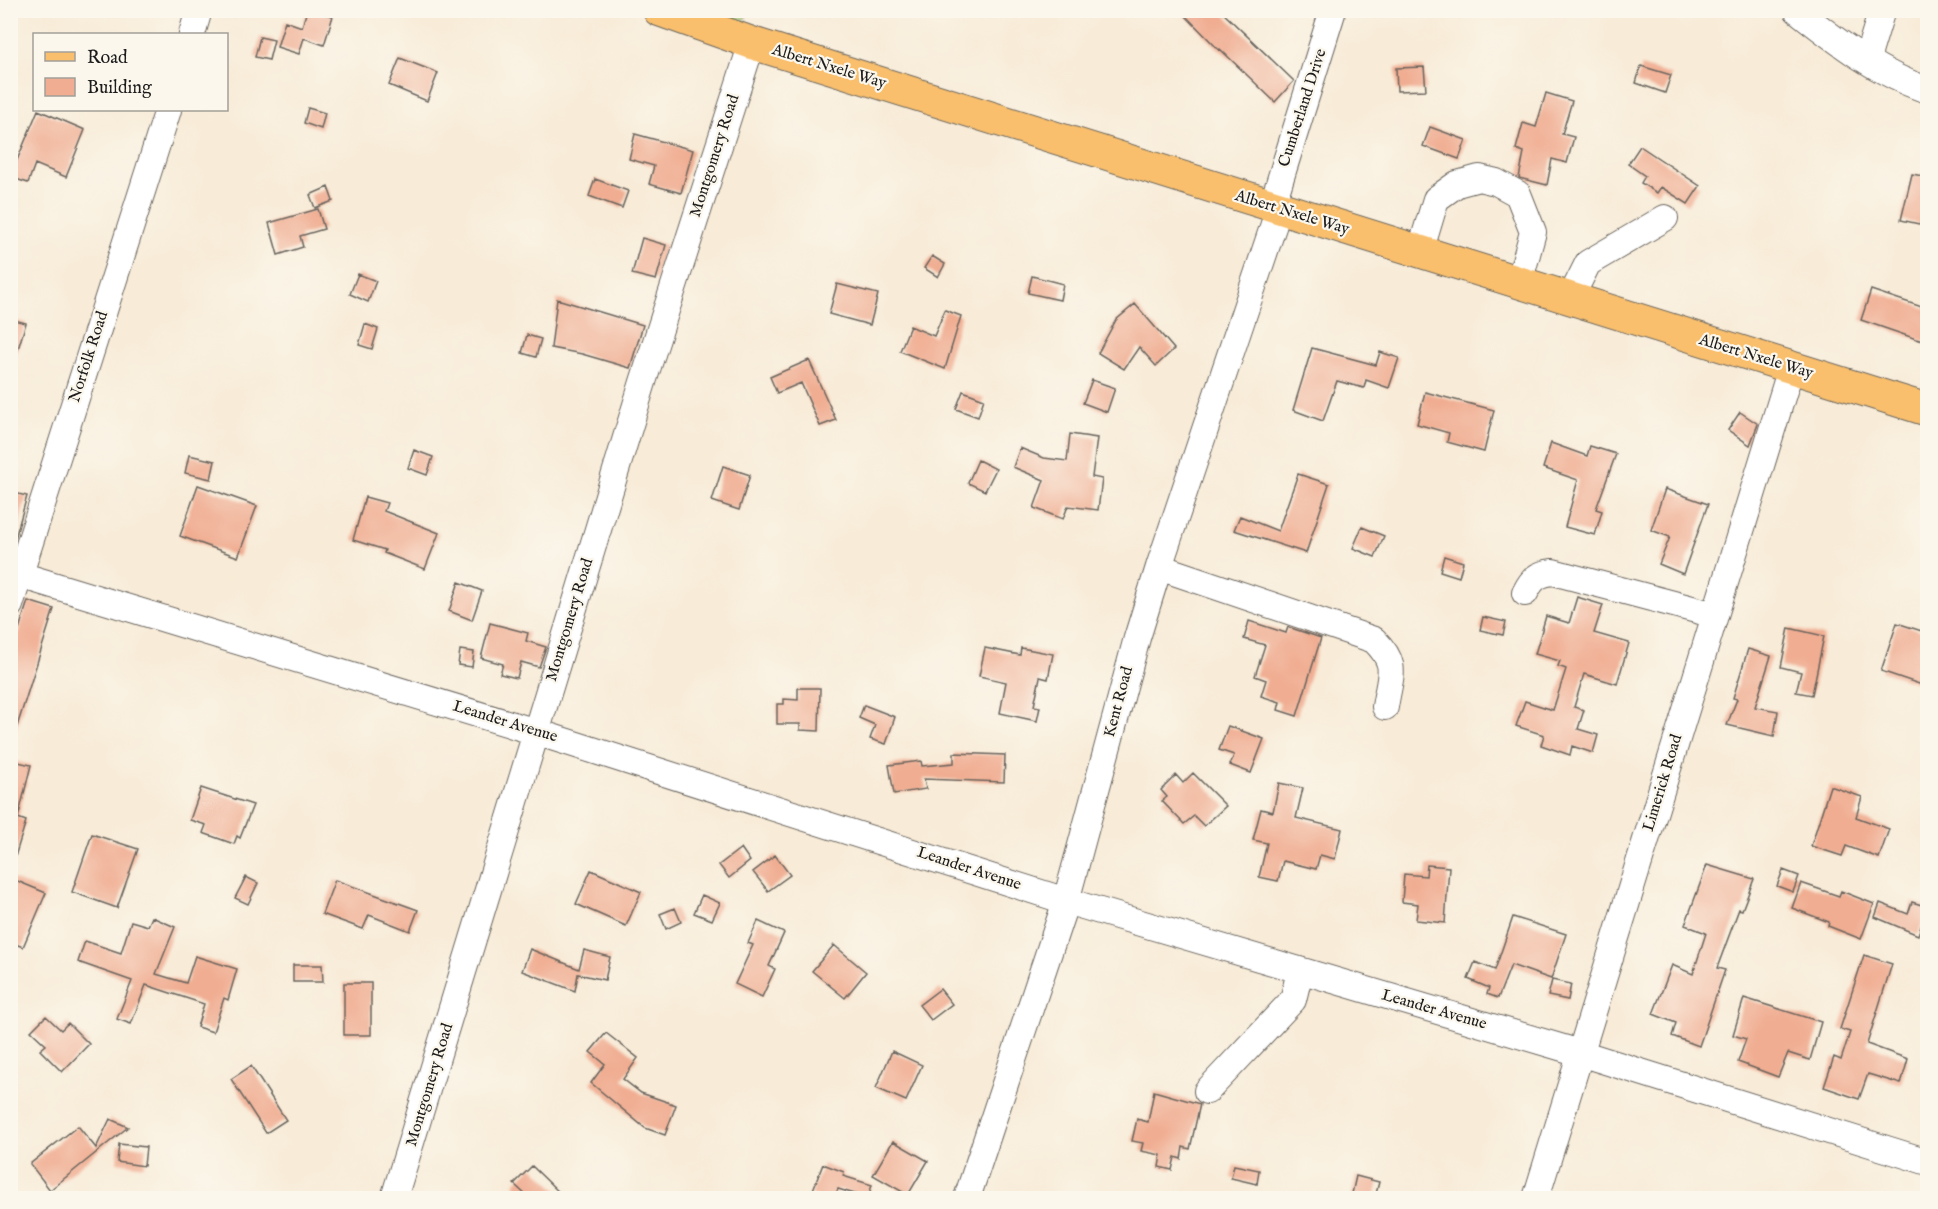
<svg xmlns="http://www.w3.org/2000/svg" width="1938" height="1209" font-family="'IM FELL English',serif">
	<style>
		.green { fill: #a5c770; stroke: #607246; stroke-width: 1.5 }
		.building { fill: #f0ad92 }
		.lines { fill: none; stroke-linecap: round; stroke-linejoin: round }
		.minor-casing { stroke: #69645d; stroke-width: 28 }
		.major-casing { stroke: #69645d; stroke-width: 34 }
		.minor { stroke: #fff; stroke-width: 26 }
		.major { stroke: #f9bf6d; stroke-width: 32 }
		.labels { text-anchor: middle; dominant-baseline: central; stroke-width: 4.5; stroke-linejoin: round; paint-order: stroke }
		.street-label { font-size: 16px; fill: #1c1c1c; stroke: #fbf7ec }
	</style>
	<rect width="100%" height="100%" fill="#fbf7ec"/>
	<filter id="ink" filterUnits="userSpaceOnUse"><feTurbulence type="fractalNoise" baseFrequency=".0167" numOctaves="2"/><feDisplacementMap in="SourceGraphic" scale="12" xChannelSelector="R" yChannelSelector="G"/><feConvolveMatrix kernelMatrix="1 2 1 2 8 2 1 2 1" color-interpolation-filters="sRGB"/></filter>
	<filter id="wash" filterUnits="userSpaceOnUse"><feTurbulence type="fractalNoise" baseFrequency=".008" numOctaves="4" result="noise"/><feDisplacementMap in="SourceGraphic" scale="24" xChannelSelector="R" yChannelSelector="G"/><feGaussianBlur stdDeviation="1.35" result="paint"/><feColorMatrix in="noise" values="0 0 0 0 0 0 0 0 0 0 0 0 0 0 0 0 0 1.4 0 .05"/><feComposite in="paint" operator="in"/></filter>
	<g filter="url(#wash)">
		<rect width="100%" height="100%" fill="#f8ebd7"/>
		<path class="green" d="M673,11H748L739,33Z"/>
		<g id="blocks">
			<path class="building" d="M307,10L333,16L324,45L304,38L299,54L277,47L285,21L302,27Z
				M1180,10H1220L1294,81L1275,102L1220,49L1219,50Z
				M260,37L274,40L269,60L255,57Z
				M400,58L438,73L427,101L389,85Z
				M1641,66L1671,75L1665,93L1636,83Z
				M1424,67L1426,90L1397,91L1396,68Z
				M1546,93L1572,101L1562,134L1574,137L1567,163L1552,159L1547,185L1519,178L1524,152L1516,149L1523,123L1536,127Z
				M308,108L325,113L321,129L304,123Z
				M38,110L85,130L66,177L35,164L28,183L10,177Z
				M1430,127L1466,140L1459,159L1423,146Z
				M635,134L693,150L681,193L649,184L654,166L629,159Z
				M1640,146L1700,186L1688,204L1661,187L1657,193L1641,183L1645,176L1628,164Z
				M1912,174L1928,177V226L1901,220Z
				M595,179L628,191L622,208L589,196Z
				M328,187L333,201L315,208L310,195Z
				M318,209L324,229L300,236L303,247L278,255L269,223Z
				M642,238L666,245L656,280L632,274Z
				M932,256L945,264L938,277L924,268Z
				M358,274L376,281L368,302L350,294Z
				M1032,276L1063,284L1060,300L1028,293Z
				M837,284L878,294L870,325L829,314Z
				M1871,290L1928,309V343L1861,320Z
				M557,299L643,325L630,368L582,354L551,348Z
				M1135,304L1174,349L1156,366L1139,347L1124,369L1098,353L1116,320Z
				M945,310L961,316L945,369L900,351L910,326L934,336Z
				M10,319L26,323L14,362L10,361Z
				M365,324L378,329L372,349L359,345Z
				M527,335L541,339L536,357L522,353Z
				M1312,348L1376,365L1380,352L1399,358L1389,388L1366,380L1364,388L1337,381L1323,421L1293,410Z
				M809,360L836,420L820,426L801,383L777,393L770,377Z
				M1092,380L1115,388L1107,412L1083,403Z
				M963,391L984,399L978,417L956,409Z
				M1425,392L1494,410L1484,452L1447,442L1449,433L1417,424Z
				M1740,412L1758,424L1750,445L1728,430Z
				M1070,434L1097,438L1092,477L1102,479L1098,510L1068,506L1063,519L1034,508L1044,480L1013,467L1020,448L1044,458L1067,461Z
				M1551,443L1587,456L1590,446L1616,454L1596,509L1602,511L1595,535L1565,527L1578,480L1543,468Z
				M414,450L433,457L427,475L408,468Z
				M189,455L215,461L211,479L185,473Z
				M978,460L996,469L985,491L968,483Z
				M723,466L750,475L739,510L712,501Z
				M1298,474L1329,484L1306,553L1234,530L1240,516L1278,531Z
				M198,485L257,506L238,557L180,536Z
				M1665,489L1708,504L1683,574L1659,564L1670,537L1651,530Z
				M10,492L27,496L14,542L10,541Z
				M365,497L387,503L384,511L439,533L425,569L384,553L385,550L353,540Z
				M1362,527L1384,536L1375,557L1353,548Z
				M1444,556L1463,562L1459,577L1440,571Z
				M459,582L482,591L472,620L449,611Z
				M1577,597L1603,605L1594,633L1629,643L1617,684L1584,674L1574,707L1584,710L1578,729L1598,735L1593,753L1572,746L1570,755L1541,745L1544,735L1516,726L1525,701L1553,710L1566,669L1558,666L1560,661L1535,654L1546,616L1569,623Z
				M28,601L54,609L14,736L10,735V657Z
				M1483,617L1506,622L1503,635L1480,630Z
				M1249,621L1286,633L1288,627L1321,638L1297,716L1278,710L1280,702L1261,696L1266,680L1255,676L1265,645L1244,639Z
				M490,623L528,633L526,641L546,647L539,667L521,662L517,678L500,674L503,664L481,658Z
				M1897,623L1928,633V687L1881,671Z
				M1789,628L1824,636L1812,695L1796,692L1801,672L1781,667Z
				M985,648L1020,655L1021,648L1053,654L1048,679L1040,677L1034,706L1040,707L1037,721L1000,713L1006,682L979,676Z
				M1748,649L1771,656L1755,707L1778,711L1774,736L1727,725L1737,699L1733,698Z
				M460,650L474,652L472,667L458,665Z
				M798,688H820L819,731L800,730V724H777V704H784V699L798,700Z
				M864,705L895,717L886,744L870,739L875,725L859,718Z
				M1228,726L1264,739L1251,773L1230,765L1234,755L1219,750Z
				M954,753L1005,755L1004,782L924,779L926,789L894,794L889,765L921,761L922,766L954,763Z
				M10,760L31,765L18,818L26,821L14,860H10Z
				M1193,773L1226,806L1204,826L1194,816L1184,824L1162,801L1167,797L1161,790L1176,775L1183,783Z
				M1279,783L1303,788L1296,818L1342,829L1335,859L1320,855L1316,869L1283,861L1278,881L1259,877L1267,843L1253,840L1261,809L1273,812Z
				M1830,786L1862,797L1856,817L1889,829L1879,858L1846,846L1842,856L1811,846Z
				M201,788L253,805L240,838L237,836L234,844L203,833L206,825L190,820Z
				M92,834L138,849L117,908L72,892Z
				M741,848L750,861L729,878L719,865Z
				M775,855L790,875L768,891L753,872Z
				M1427,865L1449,867L1445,923L1416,920L1418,904L1402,902L1404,874L1426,876Z
				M1707,865L1754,879L1742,910L1739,909L1717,968L1725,970L1699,1046L1672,1036L1676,1023L1653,1014L1672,965L1693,974L1706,933L1685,925Z
				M591,870L641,892L626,926L576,904Z
				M1783,870L1799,876L1793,892L1777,886Z
				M246,877L258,883L248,904L235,898Z
				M10,878L46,893L23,947L10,942Z
				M335,880L418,910L410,931L369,915L363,929L322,914Z
				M1801,883L1839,896L1841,891L1874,904L1861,939L1828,926L1829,922L1792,908Z
				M702,895L720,903L712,920L694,913Z
				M1912,902L1928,907L1918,935L1875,917L1880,903L1908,914Z
				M675,908L681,922L666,929L660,914Z
				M152,917L175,927L156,974L186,983L195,956L237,969L228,1000L224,998L213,1032L197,1027L204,1004L146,985L131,1024L117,1019L132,981L78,962L85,941L121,953L131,921L148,926Z
				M1513,917L1566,934L1551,979L1511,965L1498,998L1487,994L1489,988L1468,979L1475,962L1495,970Z
				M758,921L784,933L769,966L775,969L762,997L735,984L753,945L748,943Z
				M834,945L866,972L845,998L812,971Z
				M530,949L579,969L584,950L610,957L605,980L578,974L575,991L522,971Z
				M1864,955L1892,964L1867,1044L1908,1059L1901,1084L1868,1074L1859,1099L1824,1087L1834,1057L1841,1060L1850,1032L1840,1029Z
				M293,965H322L323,982H293Z
				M1552,980L1571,984L1568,1000L1548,996Z
				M344,983H371V1035H344Z
				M940,989L952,1004L931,1020L919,1005Z
				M1744,998L1821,1022L1810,1060L1788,1053L1778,1077L1738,1062L1746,1039L1733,1035Z
				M46,1016L61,1030L68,1023L89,1044L62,1072L40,1050L46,1045L31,1031Z
				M606,1033L638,1058L623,1079L641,1093L676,1105L665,1135L645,1128L591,1083L605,1064L590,1052Z
				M892,1051L922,1065L906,1101L876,1088Z
				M251,1066L286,1120L266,1133L231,1079Z
				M1154,1091L1200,1104L1190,1149L1183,1147L1181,1159L1175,1157L1172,1170L1159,1167L1161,1155L1141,1151L1143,1143L1132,1141L1137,1119L1148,1122Z
				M110,1119L128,1127L50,1190L30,1164L78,1126L96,1148Z
				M893,1141L928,1161L908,1195L873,1175Z
				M119,1144L146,1147L144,1166L117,1162Z
				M823,1164L844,1172L843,1176L872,1185L868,1198L838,1189L834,1198H821L811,1195Z
				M1234,1165L1259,1170L1257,1184L1231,1178Z
				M532,1166L565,1198H529L514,1184Z
				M1356,1176L1379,1182L1375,1198H1351Z"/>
		</g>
	</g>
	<g filter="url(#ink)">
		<use href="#blocks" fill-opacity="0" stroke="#69645d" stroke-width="1.5"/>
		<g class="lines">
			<g class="minor-casing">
				<path id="minor" d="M1797,10C1836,41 1880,75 1928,90
					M192,34L199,10
					M1867,59L1882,10
					M1272,206L1333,10
					M1420,252L1436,199L1457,184L1479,178L1496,182L1518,194L1533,232L1519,283
					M1570,299L1588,263L1665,218
					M1159,567L1374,640C1399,665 1390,674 1385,707
					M10,572L536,732L1066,901L1580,1053L1928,1162
					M1525,593C1532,579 1537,574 1553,572L1715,615
					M10,605L168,110
					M1207,1091L1293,1000L1300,971
					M394,1198L643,382L752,43
					M967,1198L1066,901L1137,638L1159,567L1279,209
					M1536,1198L1791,368"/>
			</g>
			<g class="major-casing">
				<path id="major" d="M659,10L752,43L1928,410"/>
			</g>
			<use href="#minor" class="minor"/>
			<use href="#major" class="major"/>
		</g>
	</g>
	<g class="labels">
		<g class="street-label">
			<text transform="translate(829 67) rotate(17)">Albert Nxele Way</text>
			<text transform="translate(1303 108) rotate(-72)">Cumberland Drive</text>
			<text transform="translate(715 156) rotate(-72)">Montgomery Road</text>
			<text transform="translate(1292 213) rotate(17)">Albert Nxele Way</text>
			<text transform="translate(89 357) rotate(-72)">Norfolk Road</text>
			<text transform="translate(1756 357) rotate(17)">Albert Nxele Way</text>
			<text transform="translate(570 620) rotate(-73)">Montgomery Road</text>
			<text transform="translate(1119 702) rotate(-75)">Kent Road</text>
			<text transform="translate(505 722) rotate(17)">Leander Avenue</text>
			<text transform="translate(1663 783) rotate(-73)">Limerick Road</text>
			<text transform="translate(969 869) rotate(18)">Leander Avenue</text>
			<text transform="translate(1434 1010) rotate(16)">Leander Avenue</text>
			<text transform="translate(430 1085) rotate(-73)">Montgomery Road</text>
		</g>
	</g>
	<rect width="1938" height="1209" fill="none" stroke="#fbf7ec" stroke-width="36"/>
	<rect x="33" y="33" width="195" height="78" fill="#fbf7ec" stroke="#a29f99" stroke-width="1.5"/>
	<rect x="45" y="52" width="30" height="9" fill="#f9bf6d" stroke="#a29f99" stroke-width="1.5"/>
	<text x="87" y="63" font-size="18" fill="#1c1c1c">Road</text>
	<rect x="45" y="78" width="30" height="18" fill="#f0ad92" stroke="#a29f99" stroke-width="1.5"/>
	<text x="87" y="93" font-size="18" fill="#1c1c1c">Building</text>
</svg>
